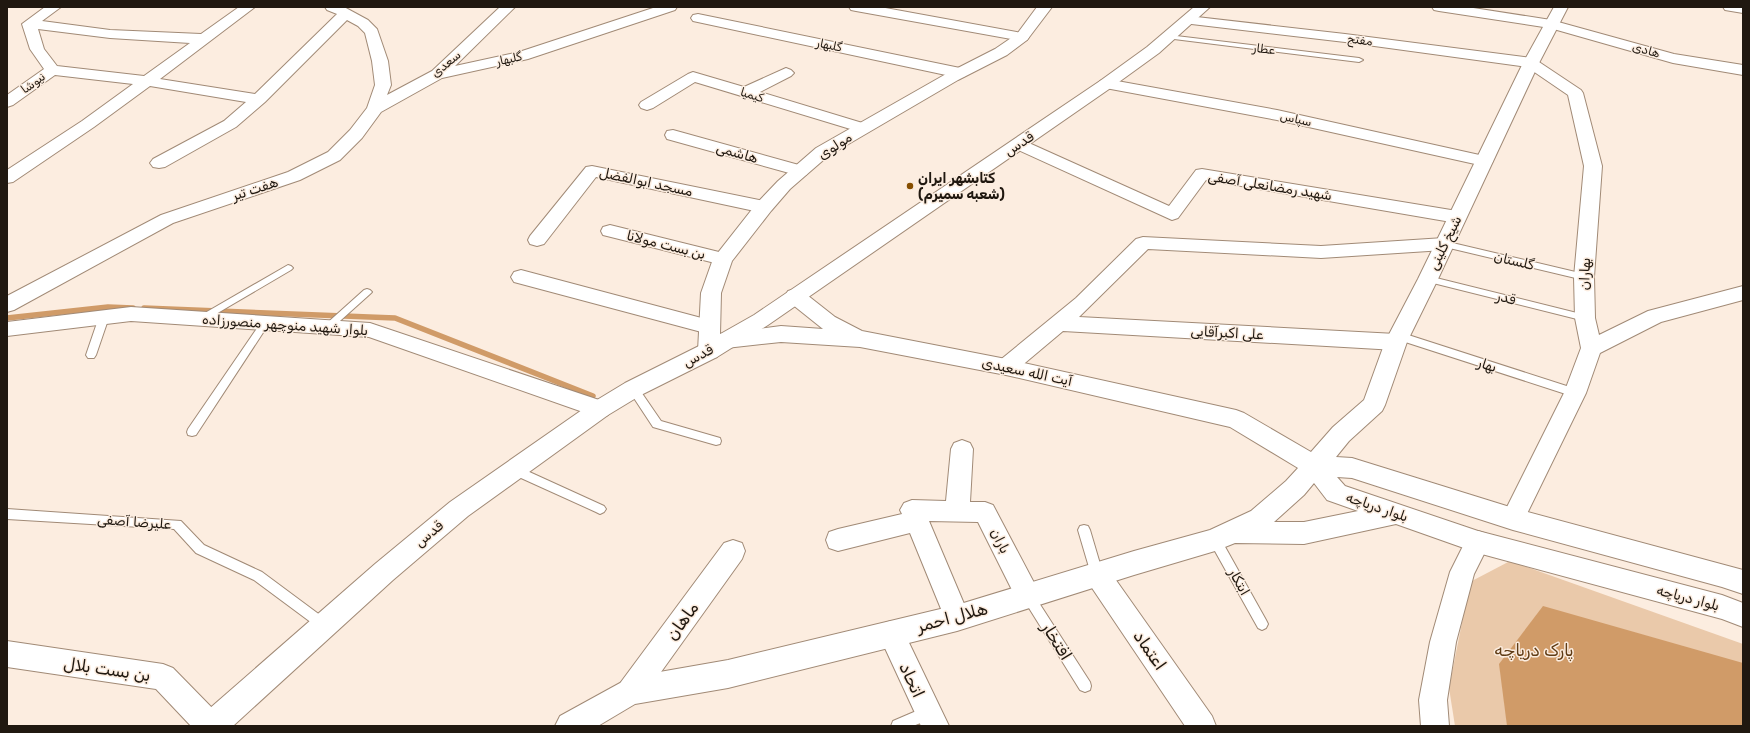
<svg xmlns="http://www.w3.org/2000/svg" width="1750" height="733" font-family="Rubik,Vazirmatn,sans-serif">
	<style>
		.green { fill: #eac9aa }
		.water { fill: #d09b68 }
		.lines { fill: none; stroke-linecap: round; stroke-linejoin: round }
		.stream { stroke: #d09b68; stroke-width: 5.5 }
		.service-casing { stroke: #a18a76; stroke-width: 2 }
		.minor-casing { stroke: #a18a76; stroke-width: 2 }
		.tertiary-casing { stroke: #a18a76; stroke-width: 2 }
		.secondary-casing { stroke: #a18a76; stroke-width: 2 }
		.service { fill: #fff; fill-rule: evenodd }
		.minor { fill: #fff; fill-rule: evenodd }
		.tertiary { fill: #fff; fill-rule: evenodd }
		.secondary { fill: #fff; fill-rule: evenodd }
		.poi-dot { fill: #864e00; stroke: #fcede0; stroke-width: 1.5 }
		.labels { text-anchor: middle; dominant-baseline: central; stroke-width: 3; stroke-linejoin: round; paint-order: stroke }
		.far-street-label { font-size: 12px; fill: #201810; stroke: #fcede0 }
		.street-label { font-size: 14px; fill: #201810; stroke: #fcede0 }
		.poi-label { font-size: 14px; font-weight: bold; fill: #201810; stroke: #fcede0; text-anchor: start }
		.near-street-label { font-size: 17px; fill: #201810; stroke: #fcede0 }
		.near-park-label { font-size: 17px; fill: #603c15; stroke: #fcede0 }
	</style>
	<rect width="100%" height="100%" fill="#fcede0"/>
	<path class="green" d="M1510,561L1743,644V726H1455L1449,688L1470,582Z"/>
	<path class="water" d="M1543,606L1743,663V726H1507L1499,664Z"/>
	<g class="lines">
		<path class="stream" d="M144,308L395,318L593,396
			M7,318L108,307L133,308"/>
		<g class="service-casing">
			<path id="service" d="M1168,35L1359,58L1363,60L1359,62L1166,38L1165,37Z
				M1444,241L1584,274L1589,277L1584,280L1441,246L1440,244L1441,242Z
				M288,265L291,266L293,268L291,270L204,321H198L196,319L198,317Z
				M1428,276L1585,315L1590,318L1585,321L1425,281L1423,279Z
				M367,289L370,290L372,292L370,294L331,329H325L323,327L325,325L364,290Z
				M104,314L109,317L96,355L94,358H88L86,355L99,317Z
				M265,320L270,323L268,325L196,435L192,436L188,435L187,432L188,429L262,321Z
				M1399,332L1579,390L1580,393L1579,396L1575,397L1396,339L1394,336Z
				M633,385L637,386L661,421L720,438L721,441L720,444L716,445L653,427L628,389L629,386Z
				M514,465L604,506L606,509L604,512L600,514L596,512L510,473L509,470L510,467Z
				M7,509L181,521L204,545L262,572L328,621L330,625L328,629L324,631L320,629L254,580L196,553L174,529L7,519Z
				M1084,525L1088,526L1090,530L1103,574L1101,578L1097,579L1093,578L1091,574L1078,530L1080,526Z
				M1215,535L1219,536L1266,620L1268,624L1266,628L1262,630L1258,628L1211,544L1209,540L1211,536Z
				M1028,590L1032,592L1090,682L1091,686L1090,690L1085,692L1080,690L1024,600L1022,596L1024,592Z
				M928,706L933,708L935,713L933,718L913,726H891L893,721Z"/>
		</g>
		<g class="minor-casing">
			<path id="minor" d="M45,7H61L42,21L110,30L201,34L239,7H255L160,79L255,94L337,14L327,10L325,7H344L368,20L377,29L388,61L391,85L387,95L432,71L500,7H515L455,66L519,52L656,7H677L675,10L528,59L442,78L381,112L362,138L340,160L300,180L173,223L14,310L7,312V296L161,215L288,172L328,152L350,130L367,108L375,85L372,61L365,33L358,26L347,20L265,102L236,127L165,167L159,168L153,167L150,163L153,159L224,121L246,102L150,86L94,127L13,182L7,183V170L82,121L133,84L55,75L13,105L7,107V95L44,69L30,49L22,24ZM38,29L110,38L190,43L144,76L57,66L44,49Z
				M849,7H880L1022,33L1027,34L1029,37L1027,40L1022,41L856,11L851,10Z
				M1432,7H1467L1551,20L1674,54L1743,65V75L1673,63L1550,28L1439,11L1434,10Z
				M1723,7H1743V13L1725,10Z
				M698,14L960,68L965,70L968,73L965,76L960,78L693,21L691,18L693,15Z
				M1188,16L1345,34L1531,58L1536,60L1581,90L1583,93L1602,166L1594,277L1595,318L1599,335L1648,311L1743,286V300L1661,322L1600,353L1586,393L1521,526L1513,529L1505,526L1501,519L1564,393L1581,348L1575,318L1574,277L1584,166L1568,95L1527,67L1345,42L1183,23L1181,20L1183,17Z
				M786,68L791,70L794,73L791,76L760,92L869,125L871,128L869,131L863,133L857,131L695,82L653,108L647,110L641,108L639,105L641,102L688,74L693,72L744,87Z
				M1106,79L1277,110L1484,156L1490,157L1493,161L1490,165L1484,166L1277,120L1100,87L1098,84L1100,81Z
				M673,130L806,167L809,171L806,175L800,176L667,139L665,135L667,131Z
				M1020,139L1169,206L1196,170L1202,169L1457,211L1463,213L1466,217L1463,221L1457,223L1206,180L1178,218L1172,220L1014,148L1012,144L1014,140Z
				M592,166L764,201L770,203L773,207L770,211L764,213L596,177L544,244L537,246L530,244L528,240L530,236L586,167Z
				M610,225L723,253L730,254L732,259L730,264L723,265L603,235L601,231L603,227Z
				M1143,237L1321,246L1444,238L1451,240L1453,244L1451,248L1444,250L1321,258L1148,249L1079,317L1396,334L1403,337L1406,342L1403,347L1396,350L1063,331L1013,373L1006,375L999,373L995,367L999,361L1076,298L1136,239Z
				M521,270L709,320L716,322L719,327L716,332L709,334L514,282L511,277L514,272Z
				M131,307L370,323L608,403L611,409L608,415L600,418L369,337L131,321L7,336V322Z
				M962,440L970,443L973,449L970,502H985L993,505L1041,596L1037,604L1028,608L1019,604L978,522L929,521L970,618L966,626L957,630L948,626L910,533L838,551L829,548L826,540L829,532L838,529L902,514L900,510L904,503L912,500L946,501L951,449L954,443Z
				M1478,531L1487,534L1490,542L1474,574L1456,642L1447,700L1449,726H1421L1419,700L1430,642L1450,572L1469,534Z
				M733,540L742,543L745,551L742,559L641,700L631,704L621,700L617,691L621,682L724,543Z
				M1097,563L1106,566L1212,716L1216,726H1185L1088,582L1085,574L1088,566Z
				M891,621L900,624L949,726H921L878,633L882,624Z
				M7,641L163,664L173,668L220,716L224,726H191L156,689L7,667Z"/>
		</g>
		<g class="tertiary-casing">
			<path id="tertiary" d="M1037,7H1052L1027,40L1007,55L958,80L828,156L790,189L771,211L732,261L721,293L720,334L781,326L823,329L788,301L785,296L788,291L795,289L802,291L835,317L862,331L1006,359L1236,410L1244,413L1311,452L1333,427L1364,400L1385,342L1418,279L1523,63L1554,7H1568L1539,63L1438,279L1407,342L1385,405L1382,411L1349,441L1336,457L1352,458L1513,508L1743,570V594L1722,587L1513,530L1352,478L1337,477L1345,486L1478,531L1722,595L1743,603V627L1722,619L1478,553L1396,524L1304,544L1235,543L1215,551L1134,575L957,631L728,688L635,704L598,726H555L560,716L631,677L728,660L957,605L1134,551L1210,530L1251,511L1286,481L1298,468L1230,427L1006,375L860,347L781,342L726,348L720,346V351L717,357L709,359L701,357L698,351L701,293L713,259L757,203L778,181L816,148L946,74L995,49L1017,34ZM1314,483L1327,500L1358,511L1304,522H1274L1304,495Z"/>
		</g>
		<g class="secondary-casing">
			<path id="secondary" d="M1194,7H1210L1159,53L1112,87L768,325L717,357L641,395L608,415L468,516L393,580L233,726H196L201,716L375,564L450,502L592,403L625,383L701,345L754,315L1100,81L1147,47Z"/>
		</g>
		<use href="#service" class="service"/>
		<use href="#minor" class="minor"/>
		<use href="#tertiary" class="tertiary"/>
		<use href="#secondary" class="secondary"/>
	</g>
	<circle class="poi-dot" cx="910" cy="186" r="4"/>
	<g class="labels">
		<g class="far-street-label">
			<text transform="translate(1360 40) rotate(8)">مفتح</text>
			<text transform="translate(829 45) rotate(12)">گلبهار</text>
			<text transform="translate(1264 49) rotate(7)">عطار</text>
			<text transform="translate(1646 50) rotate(15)">هادی</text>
			<text transform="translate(509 59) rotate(-12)">گلبهار</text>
			<text transform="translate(446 64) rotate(-40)">سعدی</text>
			<text transform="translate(33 83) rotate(-36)">نیوشا</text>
			<text transform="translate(752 95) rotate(17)">کیمیا</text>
			<text transform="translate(1296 119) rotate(12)">سپاس</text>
		</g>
		<g class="street-label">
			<text transform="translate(1019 144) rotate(-33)">قدس</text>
			<text transform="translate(835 146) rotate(-33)">مولوی</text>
			<text transform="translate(737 153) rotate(16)">هاشمی</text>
			<text transform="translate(646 182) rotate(12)">مسجد ابوالفضل</text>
			<text transform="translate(1270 186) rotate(9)">شهید رمضانعلی آصفی</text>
			<text transform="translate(255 189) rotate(-18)">هفت تیر</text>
			<text transform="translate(1445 243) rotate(-64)">شیخ کلینی</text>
			<text transform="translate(666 245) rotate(14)">بن بست مولانا</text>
			<text transform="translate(1514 261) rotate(13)">گلستان</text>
			<text transform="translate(1585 274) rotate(-88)">بهاران</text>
			<text transform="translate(1506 298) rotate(14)">قدر</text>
			<text transform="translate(285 325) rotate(4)">بلوار شهید منوچهر منصورزاده</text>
			<text transform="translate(1227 333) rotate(3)">علی اکبرآقایی</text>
			<text transform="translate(698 356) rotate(-28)">قدس</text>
			<text transform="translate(1487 365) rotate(18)">بهار</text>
			<text transform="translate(1027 372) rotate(12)">آیت الله سعیدی</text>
			<text transform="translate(1377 507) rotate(19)">بلوار دریاچه</text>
			<text transform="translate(134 522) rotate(4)">علیرضا آصفی</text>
			<text transform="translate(429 534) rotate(-40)">قدس</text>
			<text transform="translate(1000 541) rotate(63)">باران</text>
			<text transform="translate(1239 582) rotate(61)">ابتکار</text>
			<text transform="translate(1688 598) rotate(15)">بلوار دریاچه</text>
		</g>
		<g class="poi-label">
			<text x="918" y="178">کتابشهر ایران<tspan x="918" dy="16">(شعبه سمیرم)</tspan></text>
		</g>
		<g class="near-street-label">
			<text transform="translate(952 617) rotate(-15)">هلال احمر</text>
			<text transform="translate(682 621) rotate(-54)">ماهان</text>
			<text transform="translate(1057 641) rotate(58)">افتخار</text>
			<text transform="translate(1150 650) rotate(55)">اعتماد</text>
			<text transform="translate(107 669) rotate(8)">بن بست بلال</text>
			<text transform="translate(912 680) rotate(65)">اتحاد</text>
		</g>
		<g class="near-park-label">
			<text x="1534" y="650">پارک دریاچه</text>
		</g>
	</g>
	<rect width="1750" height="733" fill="none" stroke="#201810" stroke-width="16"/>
</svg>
